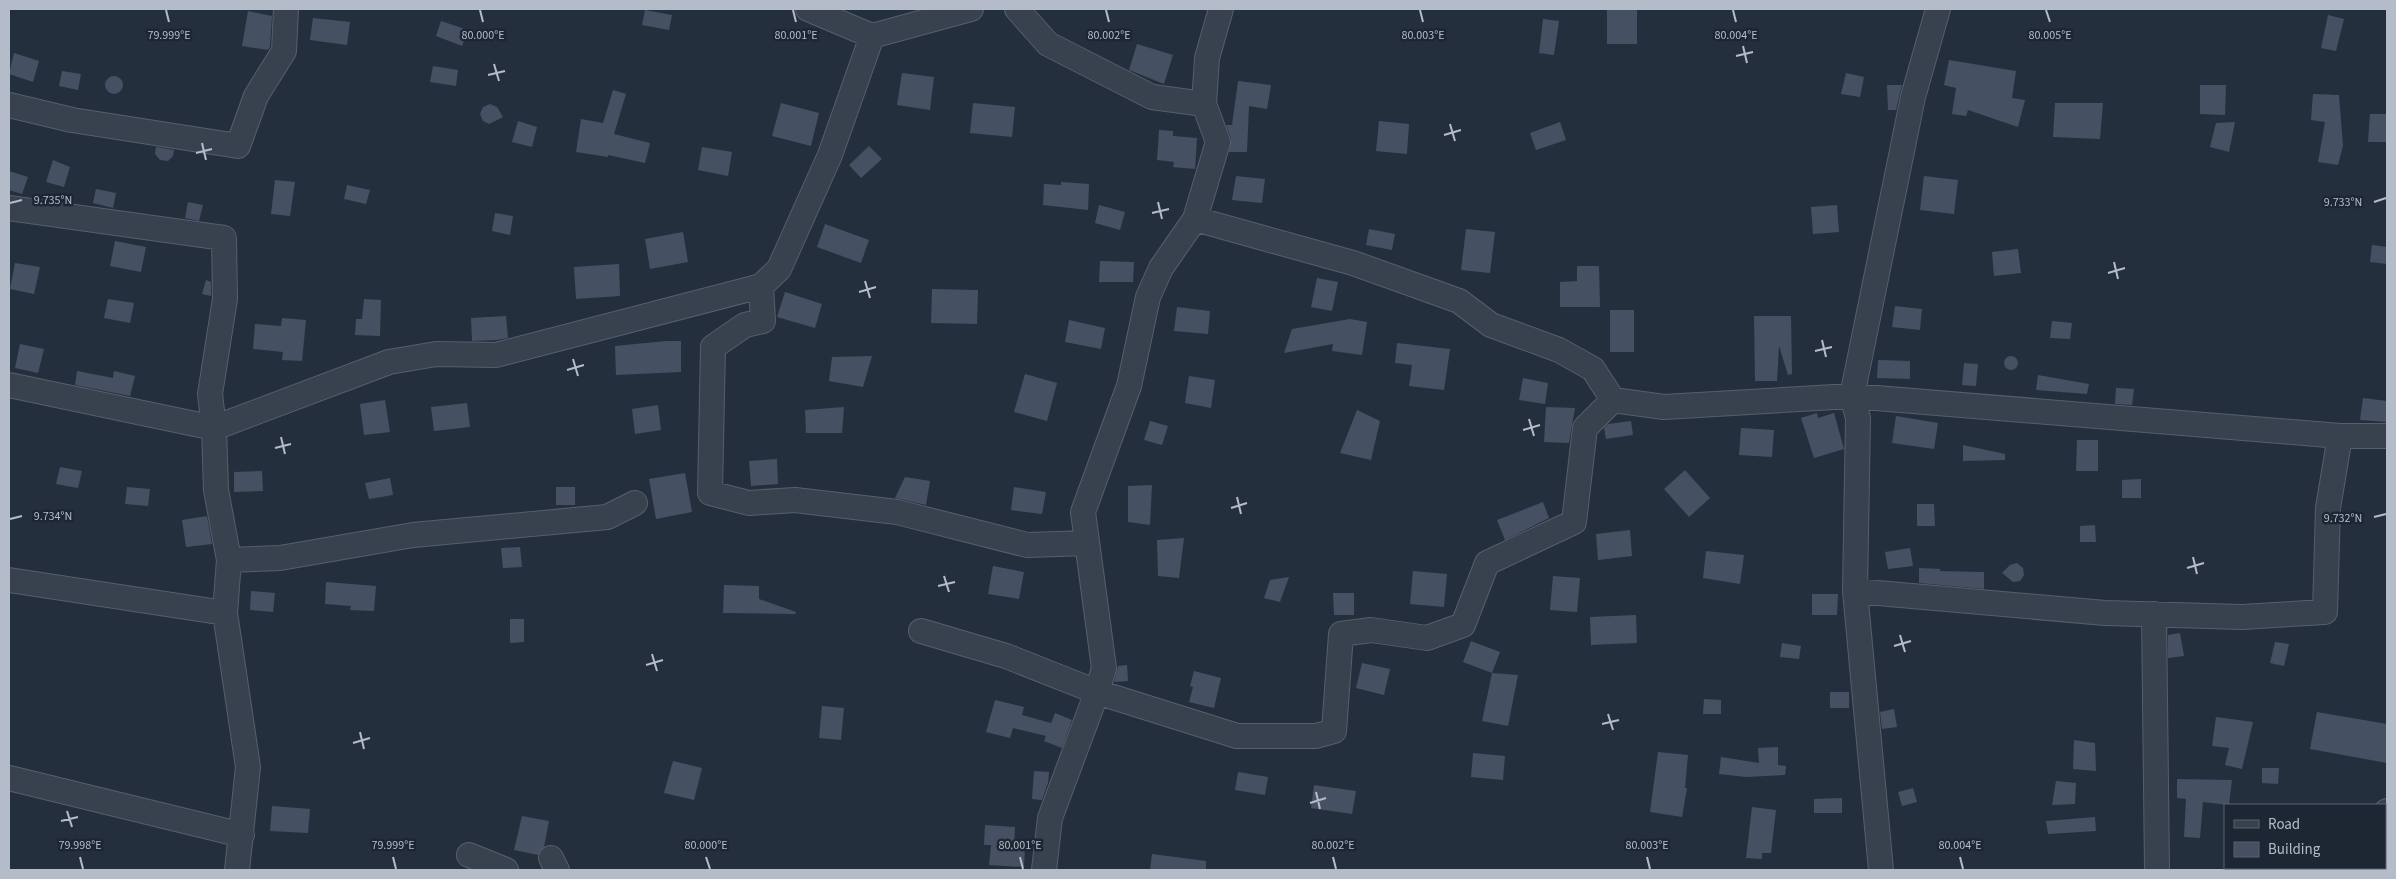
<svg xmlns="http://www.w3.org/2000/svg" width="2396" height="879" font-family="'Source Sans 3',sans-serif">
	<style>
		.building { fill: #455162 }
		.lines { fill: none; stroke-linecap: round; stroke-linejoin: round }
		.minor-casing { stroke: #565f6c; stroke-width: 26 }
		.minor { stroke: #38414e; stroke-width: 24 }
		.ticks { fill: none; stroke: #b4bcc9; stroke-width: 2 }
		.ticks-label { font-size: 12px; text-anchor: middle; fill: #b4bcc9; stroke: #1d2633; stroke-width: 5; stroke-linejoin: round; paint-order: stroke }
	</style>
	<rect width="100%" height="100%" fill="#242f3e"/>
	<path class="building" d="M1607,9H1637V44H1607Z
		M645,10L672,15L669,30L642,25Z
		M248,11L272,16L270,47L268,50L242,46Z
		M2328,15L2344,19L2336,51L2321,48Z
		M313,18L350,22L347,45L310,40Z
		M1543,19L1559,21L1554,55L1539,53Z
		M441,21L468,30L462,46L436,36Z
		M1137,44L1173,55L1164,84L1129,70Z
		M14,53L39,61L33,82L9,74Z
		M1949,60L2016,71L2012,98L2025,100L2018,127L1968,110L1966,116L1952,114L1956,88L1944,85Z
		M433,66L458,70L456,86L430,82Z
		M62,71L81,74L78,90L59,86Z
		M902,73L934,77L930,110L897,105Z
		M1846,73L1864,77L1860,97L1841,94Z
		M105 85a9 9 0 1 1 18 0a9 9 0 1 1-18 0Z
		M1238,81L1271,85L1267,109L1249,106L1247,152H1229L1231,138L1226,125H1232Z
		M1887,85H1902L1896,110H1888Z
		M2200,85H2226L2225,115L2200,114Z
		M613,90L626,94L614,134L650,143L645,163L608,155V157L576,152L581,119L603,123Z
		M2313,94L2339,95L2343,146L2338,165L2318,162L2325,122L2311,120Z
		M781,103L819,113L811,146L772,136Z
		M973,103L1015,107L1012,137L970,133Z
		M2055,103H2103L2100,139L2053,137Z
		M490,104L497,107L503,117L489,124L483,121L480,114L483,107Z
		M2370,114H2387V142H2368Z
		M518,121L537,127L532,147L512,142Z
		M1379,121L1409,124L1407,154L1376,151Z
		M1560,122L1566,140L1536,150L1530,133Z
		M2235,122L2229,152L2210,147L2216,123Z
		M1159,130L1173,131V136L1197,138L1195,169L1173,167L1174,162L1157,160Z
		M869,146L882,159L861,178L849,165Z
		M156,147L174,150L173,156L168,161L160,160L155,154Z
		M702,147L732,152L728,176L698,170Z
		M53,160L70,167L64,187L46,182Z
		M9,171L28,177L22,194L9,190Z
		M1236,176L1265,179L1262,203L1232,200Z
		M1924,176L1958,180L1954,214L1920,210Z
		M275,180L295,182L290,216L271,214Z
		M1061,182L1089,184L1088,210L1043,205L1044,184L1061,185Z
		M347,185L370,190L366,204L344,199Z
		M96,189L116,193L113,208L93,203Z
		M188,202L203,205L199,221L185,218Z
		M1099,205L1125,212L1120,230L1095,223Z
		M1837,205L1839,232L1813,234L1811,207Z
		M495,213L513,216L510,235L492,231Z
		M825,224L869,240L861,263L817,247Z
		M1369,229L1395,234L1392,250L1366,245Z
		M1466,229L1495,232L1490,273L1461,270Z
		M683,232L688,262L650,269L645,239Z
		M115,241L146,247L141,272L110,266Z
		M2372,245L2387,247V264L2370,262Z
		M2018,249L2021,273L1994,276L1992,252Z
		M1100,261L1134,262L1133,282H1099Z
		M15,263L40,267L34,294L10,289Z
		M619,264L620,296L576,299L574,267Z
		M1577,266H1599L1600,307H1560V282L1577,281Z
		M1317,278L1338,282L1332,311L1311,307Z
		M206,280L211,282V296L202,294Z
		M932,289L978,290L977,324L931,323Z
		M785,292L822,304L815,328L777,317Z
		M108,299L134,303L130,323L104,318Z
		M364,299L381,300L380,336L355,335L356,319H362Z
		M1895,306L1922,309L1920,330L1892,327Z
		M1177,307L1210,311L1208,334L1174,331Z
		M1610,310H1634V352H1610Z
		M506,316L508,338L497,340L472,341L471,318Z
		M1754,316H1791L1792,374L1788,375L1779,346L1777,381H1755Z
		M282,318L306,320L302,361L282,360L283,352L253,349L255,324L281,326Z
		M1350,319L1367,322L1362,355L1332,351L1333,344L1284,353L1292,329Z
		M1069,320L1105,328L1101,349L1065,342Z
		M2052,321L2072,323L2070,339L2050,338Z
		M666,341H681V372L616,375L615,346Z
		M1397,343L1450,349L1444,390L1409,386L1412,365L1395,363Z
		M20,344L44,349L38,373L15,368Z
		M2004 363a7 7 0 1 1 14 0a7 7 0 1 1-14 0Z
		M872,356L863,387L829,381L832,357Z
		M1878,360L1910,361V379L1877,378Z
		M1964,363L1978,364L1976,386L1962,385Z
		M77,371L113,378L114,371L135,376L130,396L75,385Z
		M1025,374L1057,383L1047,421L1014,412Z
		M2038,375L2089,384L2087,394L2036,390Z
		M1189,376L1215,380L1211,408L1185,403Z
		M1523,378L1548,383L1545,404L1519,400Z
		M2116,388L2134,389L2132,405L2115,404Z
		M2363,398L2387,401V422L2360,420Z
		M385,400L390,432L364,435L360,404Z
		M467,403L470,427L434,431L431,407Z
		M658,405L661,430L635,434L632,409Z
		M844,407L842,433H806L805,410Z
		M1546,407L1575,408L1569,443L1544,442Z
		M1357,410L1380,421L1371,460L1340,453Z
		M1817,413L1818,418L1834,413L1844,449L1814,458L1801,418Z
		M1896,416L1938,423L1934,449L1892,443Z
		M1150,421L1168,426L1162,445L1144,440Z
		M1631,421L1633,435L1606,439L1604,428L1608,424Z
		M1741,428L1774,430L1772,457L1739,455Z
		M2077,440H2098V471H2076Z
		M1963,445L2005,454V460L1963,461Z
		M777,459L778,484L751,486L749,461Z
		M60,467L82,471L78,488L56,484Z
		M1685,470L1710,498L1689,517L1664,489Z
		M262,471L263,491L234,492V472Z
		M685,473L692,512L656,519L649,479Z
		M905,477L930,481L926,505L895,498Z
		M390,478L393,495L369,499L365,483Z
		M2141,479V498H2122V480Z
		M1152,485L1150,525L1128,522V486Z
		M127,487L150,489L148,506L125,504Z
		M556,487H575V505H556Z
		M1014,487L1046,492L1042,514L1011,510Z
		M1543,502L1549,518L1505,540L1497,520Z
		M1917,504H1934L1935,526H1917Z
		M207,516L212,544L186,547L182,520Z
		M2095,525L2096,542H2080V526Z
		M1630,530L1632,556L1598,560L1596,534Z
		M1184,538L1179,578L1158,576L1157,540Z
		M520,547L522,567L503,568L501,548Z
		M1910,548L1913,566L1888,569L1885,552Z
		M1706,551L1744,555L1740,584L1703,578Z
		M2017,563L2023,568L2024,575L2020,581L2013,582L2002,573L2010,565Z
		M993,566L1024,572L1019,599L988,594Z
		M1919,568L1940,569V571L1984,572V589L1919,583Z
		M1413,571L1447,574L1444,607L1410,604Z
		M1553,576L1580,578L1577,612L1550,610Z
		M1289,577L1280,602L1264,598L1270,580Z
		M326,582L376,586L374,611L350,610L351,606L325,604Z
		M724,585L759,586V599L796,612L795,614L723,613Z
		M251,591L275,593L273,612L250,610Z
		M1333,593H1354V615H1334Z
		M1812,594H1838L1837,615H1812Z
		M1636,615L1637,643L1591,645L1590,617Z
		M510,619H524V642L510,643Z
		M2180,633L2184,656L2168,658V635Z
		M1471,641L1500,652L1492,673L1463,662Z
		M2275,642L2289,644L2284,666L2270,663Z
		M1782,643L1801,646L1799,659L1780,657Z
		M1362,663L1390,669L1384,695L1356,688Z
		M1127,665L1128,681L1114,682L1118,666Z
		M1194,671L1221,678L1214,708L1189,702L1193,687L1190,686Z
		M1492,673L1518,675L1508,726L1482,721Z
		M1830,692H1849V708H1830Z
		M1704,699L1721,700V714H1703Z
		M995,700L1024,707L1022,715L1051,723L1055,713L1072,720L1062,748L1044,741L1046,736L1013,728L1010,738L986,732Z
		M822,706L844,708L841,740L819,738Z
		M1894,709L1897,727L1882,729L1880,712Z
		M2317,712L2387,724V763L2310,749Z
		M2216,717L2253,722L2242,769L2225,765L2229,748L2212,746Z
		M2074,740L2095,743L2096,771L2073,769Z
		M1778,747V765L1786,766L1785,775L1746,777L1719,774L1721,757L1759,763L1758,748Z
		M1658,752L1688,755L1685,788H1687L1682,817L1650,812Z
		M1473,753L1505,756L1503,780L1471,777Z
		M673,761L702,768L694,800L664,793Z
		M2262,768H2279L2278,784L2262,783Z
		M1034,771L1049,772L1048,783L1042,800L1032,799Z
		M1238,772L1268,777L1265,795L1235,790Z
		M2177,779L2232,780L2229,805L2203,802L2200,838L2184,837L2186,799L2177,798Z
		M2056,781L2076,783L2075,804L2052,805Z
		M1314,785L1356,791L1352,814L1311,808Z
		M1913,788L1917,802L1902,806L1898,792Z
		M1842,798V813H1814V799Z
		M272,806L310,809L308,833L270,831Z
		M1752,807L1776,810L1771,853H1762V859L1746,858Z
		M522,816L549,821L544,847L538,855L514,850Z
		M2095,817L2096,831L2048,834L2046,821Z
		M985,825L1015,827L1014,846H1025L1024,867L989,865L991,845H984Z
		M1152,854L1206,861V870H1150Z"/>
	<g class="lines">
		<g class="minor-casing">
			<path id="minor" d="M808,9L872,36
				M1017,9L1048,44L1152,97L1204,104
				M9,105L72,120L238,146L256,96L284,51L286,9
				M9,208L224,238L225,299L210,394L214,428L216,490L229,560L225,613L248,767L237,870
				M1195,219L1353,263L1459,301L1491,325L1559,350L1593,369L1613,400L1664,407L1852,396L2340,436H2387
				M761,286L763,321L745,325L713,347L710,493L749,503L795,500L897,512L1027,545L1087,543
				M9,385L214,428L389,362L436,354L496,355L761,286L779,269L830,155L872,36L971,9
				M229,560L280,558L413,535L607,517L635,503
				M9,580L225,613
				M1855,591L2105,613L2242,617L2325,612L2328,508L2340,436
				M2154,614L2157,870
				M921,631L1006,656L1097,692L1237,736H1316L1334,731L1341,634L1371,630L1427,638L1463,625L1487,563L1574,522L1585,428L1613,400
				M9,778L242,835
				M2385,813L2387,811
				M469,855L506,870
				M551,858L557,870
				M1044,870L1050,818L1097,692L1104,668L1083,512L1129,386L1148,297L1161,268L1195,219L1218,142L1204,104L1207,58L1221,9
				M1881,870L1855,591L1858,418L1852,396L1913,97L1938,9
				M2328,870L2330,868"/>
		</g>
		<use href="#minor" class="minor"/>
	</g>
	<path class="ticks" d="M166,10L169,22M480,10L483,22M793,10L796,22M1106,10L1109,22M1420,10L1423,22M1733,10L1736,22M2046,10L2050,22M1743,46L1747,63M1736,56L1753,52M494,64L499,81M488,75L505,71M1450,124L1455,141M1444,135L1461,130M202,143L206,160M196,153L212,149M1158,202L1162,219M2374,202L2386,198M10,203L22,200M1152,213L1169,209M2114,262L2118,279M2108,273L2125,268M865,281L870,298M859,292L876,287M1822,340L1826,357M1815,351L1832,347M573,359L578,376M567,370L584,365M1529,419L1534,436M1523,430L1540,425M281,437L285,454M275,448L291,444M1237,497L1241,514M1231,508L1247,503M2374,517L2386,514M10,519L22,516M2193,557L2197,574M2187,568L2204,563M944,576L949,592M938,586L955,582M1900,635L1905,652M1894,646L1911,641M652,654L657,671M646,665L663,660M1608,714L1613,730M1602,724L1619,720M360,732L364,749M353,743L370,738M1316,792L1320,809M1310,803L1326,798M67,811L72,827M61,821L78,817M80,857L83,869M393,857L396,869M706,857L710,869M1020,857L1023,869M1333,857L1336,869M1647,857L1650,869M1960,857L1963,869"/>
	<g class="ticks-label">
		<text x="169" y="39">79.999°E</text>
		<text x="483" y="39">80.000°E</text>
		<text x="796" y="39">80.001°E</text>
		<text x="1109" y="39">80.002°E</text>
		<text x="1423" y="39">80.003°E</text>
		<text x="1736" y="39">80.004°E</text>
		<text x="2050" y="39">80.005°E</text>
		<text x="53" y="204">9.735°N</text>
		<text x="2343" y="206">9.733°N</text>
		<text x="53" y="520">9.734°N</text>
		<text x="2343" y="522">9.732°N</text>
		<text x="80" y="849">79.998°E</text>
		<text x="393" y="849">79.999°E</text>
		<text x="706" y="849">80.000°E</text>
		<text x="1020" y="849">80.001°E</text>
		<text x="1333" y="849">80.002°E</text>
		<text x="1647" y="849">80.003°E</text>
		<text x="1960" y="849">80.004°E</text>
	</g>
	<rect width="2396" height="879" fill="none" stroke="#b4bcc9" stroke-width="20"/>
	<rect x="2224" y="804" width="162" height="65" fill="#1d2633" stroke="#59626f"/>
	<rect x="2234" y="820" width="25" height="8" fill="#38414e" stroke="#59626f"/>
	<text x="2268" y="829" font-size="15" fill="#b4bcc9">Road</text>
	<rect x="2234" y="842" width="25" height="15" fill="#455162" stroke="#59626f"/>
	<text x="2268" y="854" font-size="15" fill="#b4bcc9">Building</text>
</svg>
